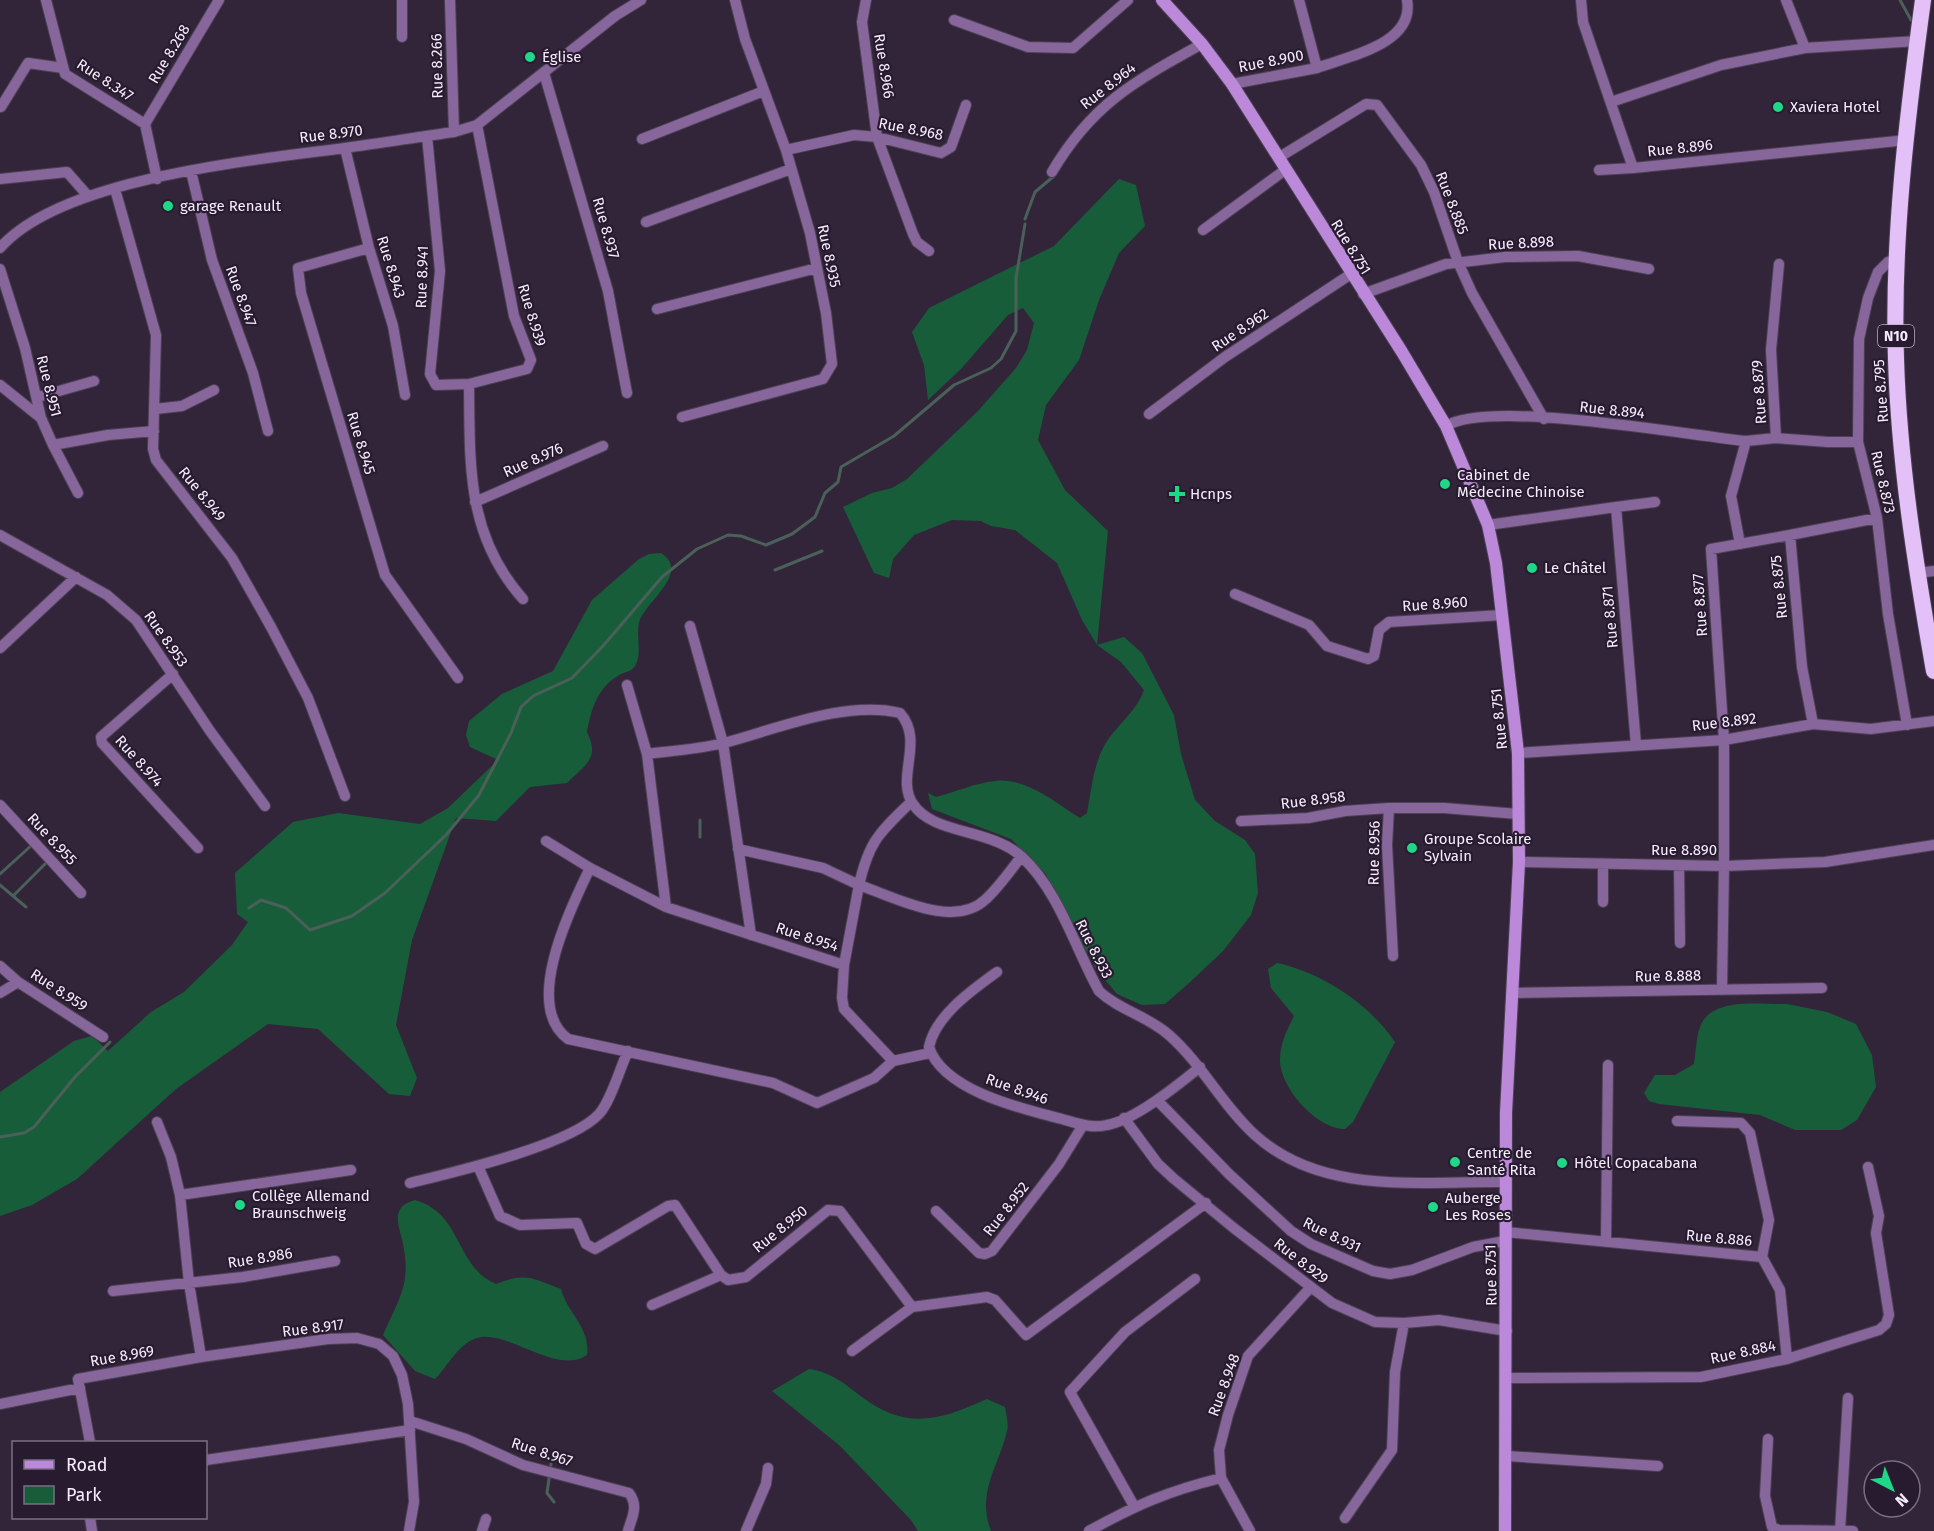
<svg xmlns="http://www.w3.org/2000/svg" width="1934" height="1531" font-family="'Fira Sans',sans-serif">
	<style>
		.green { fill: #185d3a }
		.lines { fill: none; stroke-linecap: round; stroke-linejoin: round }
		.stream { stroke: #4a6058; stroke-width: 3 }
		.minor-casing { stroke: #4d4155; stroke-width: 12 }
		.secondary-casing { stroke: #4d4155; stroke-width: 14 }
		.trunk-casing { stroke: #4d4155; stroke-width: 18 }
		.minor { stroke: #87679b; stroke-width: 10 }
		.secondary { stroke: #bc88da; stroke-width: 12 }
		.trunk { stroke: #e3c1f8; stroke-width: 16 }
		.poi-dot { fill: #1fd887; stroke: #281b30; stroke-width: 2 }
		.labels { text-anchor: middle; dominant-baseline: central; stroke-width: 4.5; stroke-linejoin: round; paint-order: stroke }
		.shield { fill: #281b30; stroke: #b8aebf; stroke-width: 1.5 }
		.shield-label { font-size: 14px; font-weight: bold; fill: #f6edfc }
		.street-label { font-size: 15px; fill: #f6edfc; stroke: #281b30 }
		.poi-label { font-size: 15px; fill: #f6edfc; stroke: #281b30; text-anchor: start }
	</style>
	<rect width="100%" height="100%" fill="#32253a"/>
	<path class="green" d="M1119,179L1136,185L1145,226L1119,253L1099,300L1079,360L1046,405L1038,440L1065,490L1108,531L1097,645L1124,637L1142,653L1174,715L1181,754L1195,800L1215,821L1245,840L1255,854L1258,893L1251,915L1223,951L1189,983L1165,1004L1142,1005L1117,994L1096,969L1045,873L1011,839L932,809L928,793L936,797C955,792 976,783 995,781C1026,777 1056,803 1080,818L1087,813C1091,792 1093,768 1103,748C1114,727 1136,713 1144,690L1121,662L1097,645L1082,620L1057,563L1015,530L991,526L981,521L952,520L914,535L893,559L889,578L874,573L843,507L872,493L892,488L907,479L978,411L1016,368L1027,350L1034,323L1023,308L1008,315L961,369L928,400L924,365L912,332L929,308L1054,246Z
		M661,553C692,573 643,603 639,623C636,636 642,652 636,664C633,671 628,671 621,674C598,686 591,709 587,732C600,759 586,764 567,783L530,787L496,821L456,818L412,940L396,1025L417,1078L410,1096L389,1094L318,1029L268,1024L176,1089L77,1179L32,1205L0,1216V1092L74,1041L92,1036L108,1051L151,1012L184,992L232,945L248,922L237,914L235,873L293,822L338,813L420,824L448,808L498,760L470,747L466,735L469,721L502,694L553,671L592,600L639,559L649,554Z
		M1277,963C1323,973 1369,1004 1395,1042L1353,1122L1345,1129C1317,1129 1280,1088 1280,1060C1280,1043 1287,1030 1294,1016L1271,988L1268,969Z
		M1787,1004L1827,1012L1856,1024L1872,1055L1876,1087L1857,1120L1841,1130H1795L1760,1115L1659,1104L1649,1101L1644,1093L1655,1075H1675L1694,1064C1696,1052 1696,1038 1700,1027C1711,996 1762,1005 1787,1004Z
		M415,1200C421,1202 427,1204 432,1208C460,1225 461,1270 496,1284C525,1272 533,1278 561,1289C567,1313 591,1328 587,1355C555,1377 505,1326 474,1339C457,1346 448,1366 435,1379L415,1371L383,1335C390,1318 403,1296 405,1278C406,1270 406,1259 404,1250C402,1230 386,1208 415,1200Z
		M809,1369C833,1373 843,1383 862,1397C907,1431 940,1420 987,1399L1005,1407C1006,1414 1009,1424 1007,1431C999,1466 976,1492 991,1531H918L911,1520L839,1445L772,1391Z"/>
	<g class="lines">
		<path class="stream" d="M1900,0L1911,20
			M1025,219L1035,192L1054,176
			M775,570L822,551
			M700,820V837
			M0,874L33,844
			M0,885L26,907
			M13,896L48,861
			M249,908L261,900L286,908L310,930L352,916L385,893L446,835L479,795L511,733L521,707L533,696L572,678L603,646L662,577L697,549L728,535L741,536L766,545L792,534L815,517L825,493L838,482L841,467L894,436L954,385L991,368L1001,359L1016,331V278L1025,224
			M0,1137L24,1133L34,1127L75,1077L110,1042
			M551,1464L547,1493L554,1502"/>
		<g class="minor-casing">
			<path id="minor" d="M46,0L65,74L145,124L157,179
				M450,0L454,132
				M866,0L862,22L877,137L913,234L917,242L929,251
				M1581,0L1583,22L1633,168L1907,140
				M1786,0L1805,48
				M954,20L1028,47L1073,48L1128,0
				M402,37V0
				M1317,68C1349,56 1415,44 1407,0
				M544,73L608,291L627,393
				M1232,84L1317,68L1299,0
				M1611,102L1721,65L1805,48L1917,41
				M1,107L28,63L63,68
				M145,124L219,0
				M477,125L514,316L531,360L527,369L469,384C470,465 466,535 523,599
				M427,136L440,271L430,374L436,385L469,384
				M642,139L764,91
				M345,148L369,248L393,326L405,395
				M786,150L854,135L877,137L941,153L951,147L966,105
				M1278,158L1366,104L1377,105L1421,165L1434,192L1458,262L1472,293L1544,419
				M1599,170L1633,168
				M191,171L212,260L253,373L268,431
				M1052,172C1092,104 1135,81 1202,44
				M0,179L67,172L88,196
				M115,189L156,335L153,449L156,460L232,558L271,627L308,698L345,796
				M646,222L791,169
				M1203,230L1285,170
				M0,248C61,178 255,160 345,148C382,143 418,137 454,132L477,125L615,16L641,0
				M369,248L298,268L301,293L385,575L458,678
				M1897,258L1888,262L1878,272L1868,298L1859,339L1858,442L1877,518L1888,614L1907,725
				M1779,264L1771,350L1776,438L1828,442H1858
				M0,269L25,348L41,418L53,445L108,435L154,431
				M1363,294L1446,264L1505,257L1578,256L1649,269
				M657,309L817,268
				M0,385L41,418
				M38,397L94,381
				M155,409L182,406L214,390
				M1149,414L1225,357L1351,274
				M682,417L823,379L832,364L826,313L810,233L786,150L745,39L735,0
				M1446,426C1491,399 1685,435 1746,441L1776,438
				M53,445L78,493
				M475,502L603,446
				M1616,507L1655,502
				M1488,525L1616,507L1636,745
				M0,535L107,595L136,620L210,731L265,806
				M1740,544L1731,496L1746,441
				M1917,573L1934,571
				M1235,594L1309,625L1327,646L1368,659L1374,656L1379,630L1389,622L1502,615
				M690,626L723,743L751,935
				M0,648L76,577
				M173,674L101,737L102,743L198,848
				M627,685L647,754L666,907
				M1813,724L1802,667L1790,535L1877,518
				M1518,753L1724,740L1813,724L1871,729L1934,721
				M647,754C672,751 699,749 724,743C777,729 845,700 900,713C925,741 895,778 913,804C933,835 991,828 1022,857C1059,891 1075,948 1099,991C1119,1010 1148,1016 1169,1035C1202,1064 1222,1105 1255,1135C1322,1196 1421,1181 1505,1182
				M0,805L81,893
				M1241,821L1308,818L1345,811L1389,808
				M546,841L590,868L666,907L844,965L859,885C894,897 954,930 986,899C999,887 1010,871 1021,857
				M738,849L823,868L859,885C869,841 879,833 911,802
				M1519,862L1724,866V740L1711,549L1790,535
				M1603,864V902
				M1679,866L1680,943
				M590,868C571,908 522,1005 568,1039L773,1083L817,1103L874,1078L893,1061L930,1053
				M1393,956L1387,845L1389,808H1444L1518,814
				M844,965L842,998L844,1009L893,1061
				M0,966L18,982L103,1037
				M997,972C972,990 935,1016 929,1047C943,1091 1023,1109 1062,1119C1076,1123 1092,1129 1107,1125C1135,1120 1178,1085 1200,1067
				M1722,988L1724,866L1825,862L1934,845
				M0,993L18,982
				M1513,993L1822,988
				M1157,1100L1229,1174L1291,1231L1311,1244L1373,1271L1390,1274L1412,1270L1473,1247L1505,1241
				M1124,1118L1158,1164L1173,1178L1235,1229L1332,1303L1375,1322L1404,1323L1439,1320L1507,1331
				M157,1122L171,1157L180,1195L189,1283L201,1357L328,1339L357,1338L379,1344L393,1356L402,1375L408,1404L414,1502L409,1531
				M478,1166L500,1216L520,1225L577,1223L586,1244L595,1249L668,1206L675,1205L721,1275L728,1280L746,1277L828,1210L840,1211L912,1307L987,1297L995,1300L1026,1335L1206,1203
				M410,1183C454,1172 571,1145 599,1114C611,1101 620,1068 628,1051
				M180,1195L351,1170
				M936,1211L979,1253L985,1254L992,1251L1059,1164L1083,1125
				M1506,1232L1762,1257L1769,1220L1750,1133L1741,1123L1677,1121
				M1606,1242L1608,1065
				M1762,1257L1780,1290L1787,1359
				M113,1291L243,1277L335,1261
				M652,1305L721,1275
				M852,1351L912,1307
				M1507,1378L1701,1377L1787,1359L1879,1330L1886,1324L1889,1315L1876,1233L1879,1216L1868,1167
				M0,1404L80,1388
				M410,1421L466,1439L523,1465L629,1493C639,1506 632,1517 628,1531
				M1768,1439L1765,1496L1772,1527L1779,1530L1853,1531
				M90,1442L78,1379L201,1357
				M1507,1456L1658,1466
				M206,1460L410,1430
				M1134,1506L1070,1392L1125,1332L1195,1279
				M90,1518L92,1531
				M1345,1518L1392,1450L1395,1372L1404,1323
				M482,1531L486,1519
				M746,1531L766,1484L768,1468
				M1089,1531C1136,1505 1168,1491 1221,1478
				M1250,1531L1221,1478L1219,1450L1228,1415L1248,1356L1310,1288
				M1840,1531L1848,1398"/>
		</g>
		<g class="secondary-casing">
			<path id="secondary" d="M1162,0L1202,44L1232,84L1402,352L1446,426L1488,525L1496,563L1518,753L1519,862L1506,1113L1505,1531"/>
		</g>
		<g class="trunk-casing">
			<path id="trunk" d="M1923,0C1907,118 1892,239 1896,359C1899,463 1916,568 1934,671"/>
		</g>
		<use href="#minor" class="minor"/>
		<use href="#secondary" class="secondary"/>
		<use href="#trunk" class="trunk"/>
	</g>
	<g class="poi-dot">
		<circle cx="530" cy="57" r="6"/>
		<circle cx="1778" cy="107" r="6"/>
		<circle cx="168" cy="206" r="6"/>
		<circle cx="1445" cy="484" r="6"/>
		<path d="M1174 485h6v6h6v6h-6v6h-6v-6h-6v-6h6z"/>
		<circle cx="1532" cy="568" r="6"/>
		<circle cx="1412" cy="848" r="6"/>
		<circle cx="1455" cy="1162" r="6"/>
		<circle cx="1562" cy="1163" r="6"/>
		<circle cx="240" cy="1205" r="6"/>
		<circle cx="1433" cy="1207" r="6"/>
	</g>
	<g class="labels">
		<rect class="shield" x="1878" y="325" width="36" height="22" rx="4.5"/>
		<g class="shield-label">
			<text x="1896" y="336">N10</text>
		</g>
		<g class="street-label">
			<text transform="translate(169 54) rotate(-59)">Rue 8.268</text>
			<text transform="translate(1271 61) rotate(-11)">Rue 8.900</text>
			<text transform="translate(437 66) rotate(-91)">Rue 8.266</text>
			<text transform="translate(884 66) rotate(81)">Rue 8.966</text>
			<text transform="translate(105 80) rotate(33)">Rue 8.347</text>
			<text transform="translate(1108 86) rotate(-38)">Rue 8.964</text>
			<text transform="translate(911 129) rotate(11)">Rue 8.968</text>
			<text transform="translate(331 134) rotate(-7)">Rue 8.970</text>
			<text transform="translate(1680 148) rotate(-6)">Rue 8.896</text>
			<text transform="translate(1452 203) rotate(69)">Rue 8.885</text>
			<text transform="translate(606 228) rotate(74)">Rue 8.937</text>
			<text transform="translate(1521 243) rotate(-3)">Rue 8.898</text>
			<text transform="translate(1351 247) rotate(58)">Rue 8.751</text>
			<text transform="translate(829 256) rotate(78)">Rue 8.935</text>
			<text transform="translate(391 267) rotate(73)">Rue 8.943</text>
			<text transform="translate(422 277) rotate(-88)">Rue 8.941</text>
			<text transform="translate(241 296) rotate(70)">Rue 8.947</text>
			<text transform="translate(532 315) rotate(73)">Rue 8.939</text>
			<text transform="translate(1240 330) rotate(-34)">Rue 8.962</text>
			<text transform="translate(49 386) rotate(76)">Rue 8.951</text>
			<text transform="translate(1881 391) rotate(-94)">Rue 8.795</text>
			<text transform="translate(1759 392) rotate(-94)">Rue 8.879</text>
			<text transform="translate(1612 410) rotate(6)">Rue 8.894</text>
			<text transform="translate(361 443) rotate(73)">Rue 8.945</text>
			<text transform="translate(533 460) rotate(-24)">Rue 8.976</text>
			<text transform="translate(1883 482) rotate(77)">Rue 8.873</text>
			<text transform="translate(202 494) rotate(51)">Rue 8.949</text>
			<text transform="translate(1779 587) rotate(-96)">Rue 8.875</text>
			<text transform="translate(1435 604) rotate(-4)">Rue 8.960</text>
			<text transform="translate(1700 605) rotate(-94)">Rue 8.877</text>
			<text transform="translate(1610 617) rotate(-95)">Rue 8.871</text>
			<text transform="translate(166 639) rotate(55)">Rue 8.953</text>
			<text transform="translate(1499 719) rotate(-96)">Rue 8.751</text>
			<text transform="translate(1724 722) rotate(-7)">Rue 8.892</text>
			<text transform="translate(139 761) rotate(48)">Rue 8.974</text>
			<text transform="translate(1313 800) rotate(-7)">Rue 8.958</text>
			<text transform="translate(52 839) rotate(47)">Rue 8.955</text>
			<text x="1684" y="850">Rue 8.890</text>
			<text transform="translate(1374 853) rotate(-89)">Rue 8.956</text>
			<text transform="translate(807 937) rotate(18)">Rue 8.954</text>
			<text transform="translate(1094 949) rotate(63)">Rue 8.933</text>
			<text transform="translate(1668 976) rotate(-1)">Rue 8.888</text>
			<text transform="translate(59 990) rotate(33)">Rue 8.959</text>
			<text transform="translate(1017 1089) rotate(19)">Rue 8.946</text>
			<text transform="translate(1006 1209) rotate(-52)">Rue 8.952</text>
			<text transform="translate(780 1229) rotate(-39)">Rue 8.950</text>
			<text transform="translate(1332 1235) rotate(26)">Rue 8.931</text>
			<text transform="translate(1719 1238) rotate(5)">Rue 8.886</text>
			<text transform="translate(260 1258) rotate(-9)">Rue 8.986</text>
			<text transform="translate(1301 1261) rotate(38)">Rue 8.929</text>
			<text transform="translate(1491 1275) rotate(-91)">Rue 8.751</text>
			<text transform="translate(313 1328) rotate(-7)">Rue 8.917</text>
			<text transform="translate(1743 1352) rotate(-12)">Rue 8.884</text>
			<text transform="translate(122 1356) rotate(-10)">Rue 8.969</text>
			<text transform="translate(1224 1385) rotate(-70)">Rue 8.948</text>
			<text transform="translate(542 1452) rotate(18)">Rue 8.967</text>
		</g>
		<g class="poi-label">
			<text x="542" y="57">Église</text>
			<text x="1790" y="107">Xaviera Hotel</text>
			<text x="180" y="206">garage Renault</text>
			<text x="1457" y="475">Cabinet de<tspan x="1457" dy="17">Médecine Chinoise</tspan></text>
			<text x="1190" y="494">Hcnps</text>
			<text x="1544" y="568">Le Châtel</text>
			<text x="1424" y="839">Groupe Scolaire<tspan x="1424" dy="17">Sylvain</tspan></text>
			<text x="1467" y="1153">Centre de<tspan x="1467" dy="17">Santé Rita</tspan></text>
			<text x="1574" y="1163">Hôtel Copacabana</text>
			<text x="252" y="1196">Collège Allemand<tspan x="252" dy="17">Braunschweig</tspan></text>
			<text x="1445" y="1198">Auberge<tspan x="1445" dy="17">Les Roses</tspan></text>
		</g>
	</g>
	<rect x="12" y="1441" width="195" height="78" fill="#281b30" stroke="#7a6f82" stroke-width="1.5"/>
	<rect x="24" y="1460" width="30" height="9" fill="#bc88da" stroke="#7a6f82" stroke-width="1.5"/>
	<text x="66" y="1471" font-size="18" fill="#f6edfc">Road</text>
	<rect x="24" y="1486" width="30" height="18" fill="#185d3a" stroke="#7a6f82" stroke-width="1.5"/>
	<text x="66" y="1501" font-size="18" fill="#f6edfc">Park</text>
	<g transform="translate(1892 1489) rotate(138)"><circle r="28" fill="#281b30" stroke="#7a6f82" stroke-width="1.5"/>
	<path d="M0-4.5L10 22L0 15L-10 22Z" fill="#1fd887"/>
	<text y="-9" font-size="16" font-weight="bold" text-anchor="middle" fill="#f6edfc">N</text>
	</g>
</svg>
